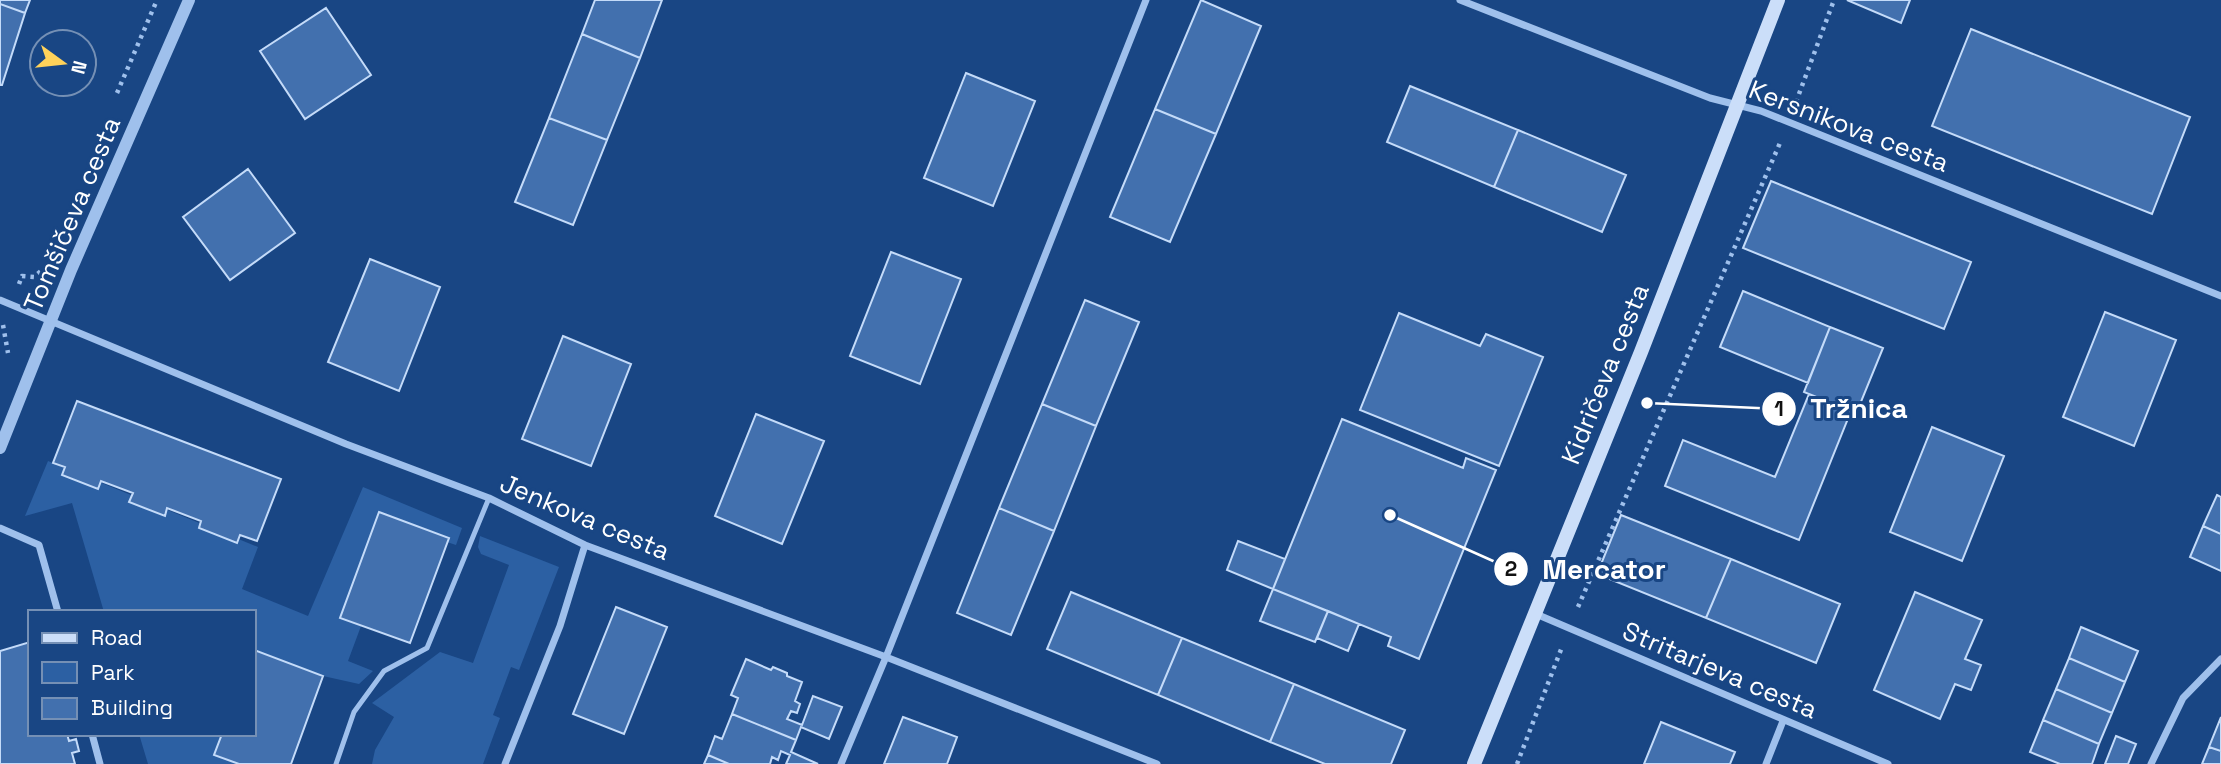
<svg xmlns="http://www.w3.org/2000/svg" width="2221" height="764" font-family="'Space Grotesk',sans-serif">
	<style>
		.green { fill: #2c60a3 }
		.building { fill: #4270ae; stroke: #c4dbf9; stroke-width: 2 }
		.lines { fill: none; stroke-linecap: round; stroke-linejoin: round }
		.path { stroke: #9fc0ec; stroke-width: 4.5; stroke-dasharray: 3.5 5; stroke-linecap: butt }
		.service { stroke: #9fc0ec; stroke-width: 5 }
		.minor { stroke: #9fc0ec; stroke-width: 7 }
		.tertiary { stroke: #9fc0ec; stroke-width: 12 }
		.secondary { stroke: #cbdef9; stroke-width: 14 }
		.labels { text-anchor: middle; dominant-baseline: central; stroke-width: 6; stroke-linejoin: round; paint-order: stroke }
		.street-label { font-size: 26px; fill: #fff; stroke: #194684 }
		.leader { fill: none; stroke: #fff; stroke-width: 2.5 }
		.callout-dot { fill: #fff; stroke: #194684; stroke-width: 2.5 }
		.mark-label { font-size: 21px; text-anchor: middle; font-weight: bold; fill: #111 }
		.callout-label { font-size: 28px; text-anchor: middle; font-weight: bold; fill: #fff; stroke: #194684; stroke-width: 6; stroke-linejoin: round; paint-order: stroke }
	</style>
	<rect width="100%" height="100%" fill="#194684"/>
	<path class="green" d="M48,461L258,547L242,589L308,616L363,487L462,528L456,545L447,542L448,537L379,512L340,617L361,626L348,661L373,671L359,684L323,676L254,650V612H104L72,503L25,516Z
		M480,536L559,567L519,670L511,667L493,715L500,718L483,764H372L375,750L394,717L372,703L440,652L473,663L509,565L481,554L478,547Z
		M139,734H222L215,755L239,764H148Z"/>
	<path class="building" d="M0,0H30L25,13L0,4Z
		M595,0H662L640,58L582,34Z
		M1201,0L1261,26L1216,134L1155,109Z
		M1847,0H1910L1901,23Z
		M0,4L25,13L2,85H0Z
		M326,8L371,75L305,119L260,51Z
		M1971,29L2190,117L2152,214L1932,126Z
		M582,34L640,58L607,140L549,118Z
		M966,73L1035,101L993,206L924,178Z
		M1410,86L1518,130L1494,187L1387,142Z
		M1155,109L1216,134L1170,242L1110,217Z
		M549,118L607,140L573,225L515,202Z
		M1518,130L1626,175L1602,232L1494,187Z
		M248,169L295,233L230,280L183,217Z
		M1771,181L1971,262L1944,329L1743,248Z
		M891,252L961,279L920,384L850,356Z
		M370,259L440,287L399,391L328,362Z
		M1743,291L1830,327L1808,383L1720,347Z
		M1085,300L1139,322L1096,426L1042,404Z
		M2105,312L2176,340L2134,446L2063,417Z
		M1399,313L1480,346L1486,334L1543,357L1499,466L1360,410Z
		M1830,327L1883,348L1856,414L1804,392Z
		M563,336L631,364L591,466L522,439Z
		M1809,394L1851,411L1799,540L1665,486L1683,440L1775,477Z
		M77,401L281,479L257,541L240,535L237,543L199,528L201,521L167,508L165,516L129,502L133,493L101,481L98,489L62,475L65,467L53,463Z
		M1042,404L1096,426L1054,531L999,508Z
		M756,414L824,441L782,544L715,516Z
		M1342,419L1463,468L1466,458L1496,470L1419,659L1388,646L1391,637L1273,589Z
		M1932,427L2004,456L1962,561L1890,532Z
		M2217,495L2221,497V534L2203,526Z
		M999,508L1054,531L1011,635L957,613Z
		M379,512L449,538L410,643L340,618Z
		M1621,515L1731,559L1706,618L1597,574Z
		M2203,526L2221,534V571L2190,557Z
		M1238,541L1285,559L1273,589L1227,570Z
		M1731,559L1840,604L1816,663L1706,618Z
		M1273,589L1328,611L1315,642L1260,621Z
		M1071,592L1182,638L1158,695L1047,649Z
		M1915,592L1982,620L1965,659L1981,665L1971,690L1955,684L1940,719L1874,690Z
		M616,607L667,627L624,734L573,714Z
		M1328,611L1359,624L1348,651L1317,638Z
		M2081,627L2138,651L2125,682L2069,658Z
		M1182,638L1294,684L1270,742L1158,695Z
		M30,642V734H67L69,741L76,739L79,751L72,753L75,764H0V651Z
		M254,650L323,676L291,764H239L214,755L222,734H254Z
		M2069,658L2125,682L2112,713L2056,689Z
		M746,659L771,670L773,667L787,673V676L802,682L795,701L800,704L797,713L791,711L787,719L802,725L813,696L842,707L829,739L801,727L796,740L732,714L738,698L731,695Z
		M1294,684L1405,730L1391,764H1325L1270,742Z
		M2056,689L2112,713L2099,744L2043,720Z
		M732,714L796,740L791,752L818,764H786L790,755L781,751L778,760L772,757L770,764H729L708,755L715,736L722,739Z
		M903,717L957,737L947,764H884Z
		M2221,717V751L2209,747Z
		M2043,720L2099,744L2092,764H2060L2030,752Z
		M1661,722L1735,752L1730,764H1644Z
		M2116,736L2136,744L2128,764H2105Z
		M2209,747L2221,751V764H2202Z
		M708,755L729,764H704Z"/>
	<g class="lines">
		<path class="path" d="M117,93L157,0
			M1796,102L1834,0
			M19,284L22,276L34,277L41,271
			M3,325L8,353
			M1578,607L1780,143
			M1517,764L1562,647"/>
		<path class="service" d="M336,764L354,712L384,671L427,648L489,498"/>
		<path class="minor" d="M1460,0L1710,98L1761,111L2221,296
			M0,300L346,444L489,498L585,545L886,657L1157,764
			M0,528L39,545L58,612
			M1536,614L1888,764
			M92,734L100,764
			M505,764L560,626L585,545
			M841,764L886,657L1146,0
			M1766,764L1783,721
			M2151,764L2183,698L2221,659"/>
		<path class="tertiary" d="M0,448L71,270L189,0"/>
		<path class="secondary" d="M1474,764L1641,352L1778,0"/>
	</g>
	<g class="labels">
		<g class="street-label">
			<text transform="translate(1849 126) rotate(21)">Kersnikova cesta</text>
			<text transform="translate(72 214) rotate(-67)">Tomšičeva cesta</text>
			<text transform="translate(1605 374) rotate(-68)">Kidričeva cesta</text>
			<text transform="translate(585 517) rotate(23)">Jenkova cesta</text>
			<text transform="translate(1720 670) rotate(23)">Stritarjeva cesta</text>
		</g>
	</g>
	<path class="leader" d="M1647 403L1779 409M1390 515L1511 569"/>
	<g class="callout-dot">
		<circle cx="1647" cy="403" r="7"/>
		<circle cx="1390" cy="515" r="7"/>
		<circle cx="1779" cy="409" r="18"/>
		<circle cx="1511" cy="569" r="18"/>
	</g>
	<g class="mark-label">
		<text x="1779" y="416">1</text>
		<text x="1511" y="576">2</text>
	</g>
	<g class="callout-label">
		<text x="1859" y="418">Tržnica</text>
		<text x="1604" y="579">Mercator</text>
	</g>
	<rect x="28" y="610" width="228" height="126" fill="#194684" stroke="#7590b5" stroke-width="2"/>
	<rect x="42" y="633" width="35" height="10" fill="#cbdef9" stroke="#7590b5" stroke-width="2"/>
	<text x="91" y="645" font-size="21" fill="#ffffff">Road</text>
	<rect x="42" y="662" width="35" height="21" fill="#2c60a3" stroke="#7590b5" stroke-width="2"/>
	<text x="91" y="680" font-size="21" fill="#ffffff">Park</text>
	<rect x="42" y="698" width="35" height="21" fill="#4270ae" stroke="#7590b5" stroke-width="2"/>
	<text x="91" y="715" font-size="21" fill="#ffffff">Building</text>
	<g transform="translate(63 63) rotate(105)"><circle r="33" fill="#194684" stroke="#7590b5" stroke-width="2"/>
	<path d="M0-5L12 26L0 18L-12 26Z" fill="#ffd25a"/>
	<text y="-10" font-size="19" font-weight="bold" text-anchor="middle" fill="#ffffff">N</text>
	</g>
</svg>
